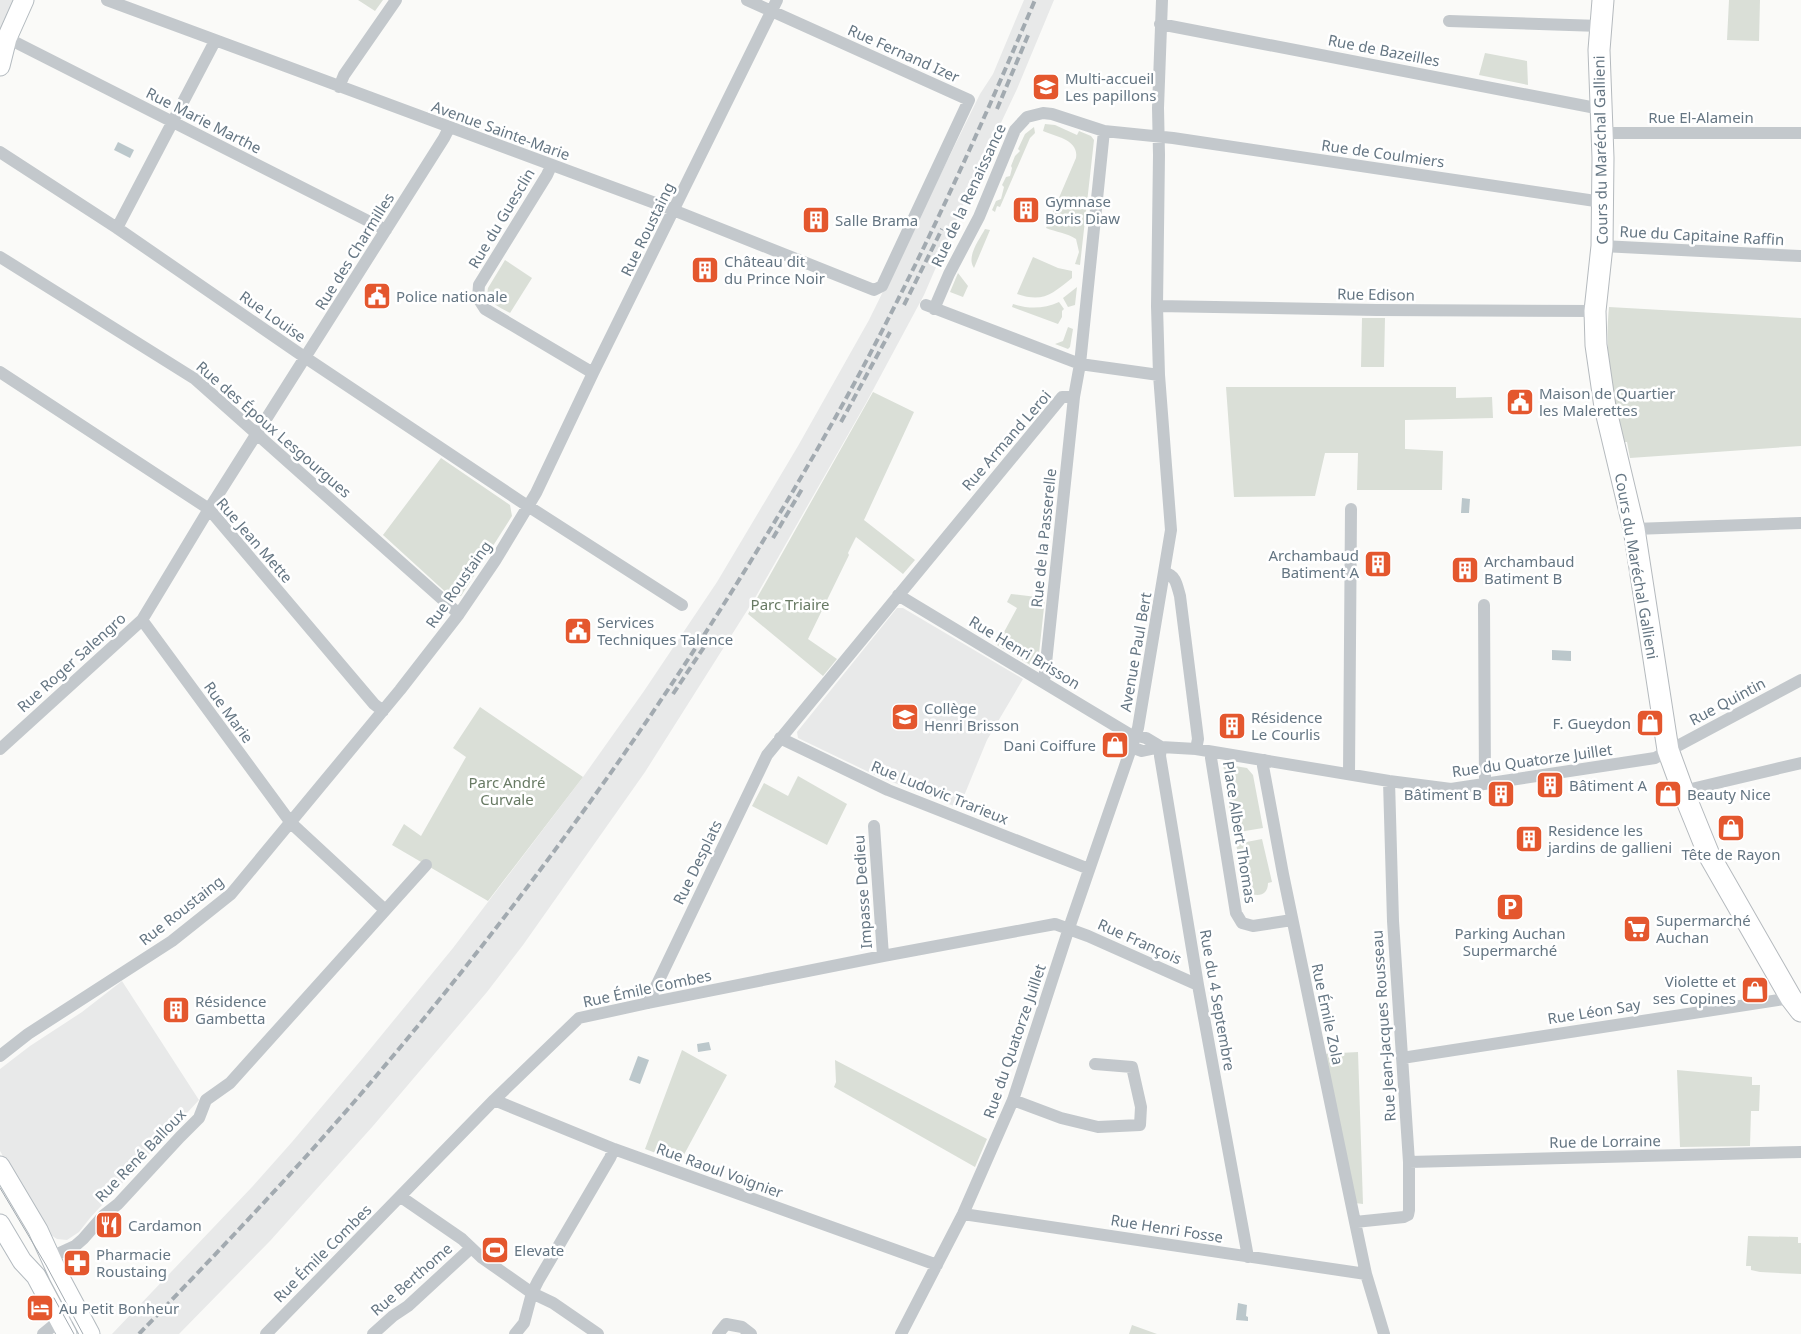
<svg xmlns="http://www.w3.org/2000/svg" width="1801" height="1334" font-family="'Noto Sans',sans-serif">
	<style>
		.built { fill: #e8e9e9 }
		.green { fill: #dadfd7 }
		.water { fill: #bbc7cb }
		.lines { fill: none; stroke-linecap: round; stroke-linejoin: round }
		.secondary-casing { stroke: #b3babf; stroke-width: 21 }
		.primary-casing { stroke: #b5babe; stroke-width: 23 }
		.street { stroke: #c3c8cc; stroke-width: 12 }
		.secondary { stroke: #fff; stroke-width: 19 }
		.primary { stroke: #fff; stroke-width: 21 }
		.tram { stroke: #a2aab0; stroke-width: 1 }
		.rail { stroke: #a2aab0; stroke-width: 4; stroke-dasharray: 8 4; stroke-linecap: butt }
		.labels { text-anchor: middle; dominant-baseline: central; stroke-width: 5; stroke-linejoin: round; paint-order: stroke }
		.street-label { font-size: 15px; fill: #657683; stroke: #fff }
		.poi-label { font-size: 15px; fill: #657683; stroke: #fff; text-anchor: start }
		.park-label { font-size: 15px; fill: #687a64; stroke: #fff }
	</style>
	<rect width="100%" height="100%" fill="#fafaf8"/>
	<path class="built" d="M0,0H15L0,34Z
		M1024,0H1054L1017,89L972,184L924,295L866,403L755,598L645,772L523,945L487,992L373,1126L270,1241L179,1334H112L252,1187L292,1142L362,1059L453,948L583,777L644,691L717,582L798,446L869,320L980,94L993,74Z
		M897,608H903L1023,679L987,740L959,808L877,776L798,738L797,732Z
		M122,981L199,1100L90,1218L79,1232L67,1240L57,1239L48,1233L0,1151V1069L30,1046L82,1012Z"/>
	<path class="green" d="M358,0H383L375,11Z
		M1729,0H1760L1759,41L1727,40Z
		M1485,53L1527,61L1528,85L1479,75Z
		M1045,124L1055,125L1077,135L1079,131L1091,136L1094,140L1080,265L1075,264L1079,252L1076,239C1067,233 1056,232 1046,228L1076,158C1079,140 1057,137 1043,131Z
		M1034,127L1035,133L1030,138L1000,207L997,206L995,212L992,210L996,201L1001,199L1004,187L1002,185L1006,177L1010,176L1012,168L1011,166L1015,156L1020,151L1018,149L1025,134Z
		M985,229L990,230L974,268C966,257 979,240 985,229Z
		M1033,257L1058,268L1072,271V278C1052,294 1043,303 1017,294Z
		M505,260L532,278L510,313C500,307 485,302 488,288Z
		M958,273L968,286L963,297L950,292Z
		M1077,287L1075,305L1068,307L1063,298Z
		M1059,302L1064,309L1062,311V317L1058,324L1012,307L1013,304C1028,309 1044,309 1059,302Z
		M1609,307L1801,318V446L1630,458L1627,442H1623C1613,394 1604,357 1609,307Z
		M1362,318H1385L1384,367H1361Z
		M1068,327L1073,329L1070,347L1068,349L1055,344L1063,341Z
		M1226,387H1456V398L1492,397L1493,418L1405,420V449L1443,451L1442,490H1357L1358,453H1325L1315,496L1234,497Z
		M873,392L914,412L864,520L915,560L903,574L856,537L848,553L849,555L808,639L837,659L823,676L748,614Z
		M441,458L510,505L512,516L461,596L451,597L383,535Z
		M1011,594L1045,598L1038,663L1032,666L997,645L1017,608L1007,602Z
		M480,707L583,777L488,901L392,845L404,824L421,836L466,757L453,748Z
		M1223,764L1247,768L1253,775L1263,828L1233,833Z
		M798,776L847,804L827,845L752,806L764,783L788,796Z
		M1262,839L1272,882L1268,883C1268,893 1261,897 1252,894L1248,887L1245,888L1236,844Z
		M682,1050L727,1075L680,1162L645,1149Z
		M1358,1052L1363,1204L1355,1203L1322,1054Z
		M835,1060L987,1139L975,1167L834,1087L836,1082Z
		M1677,1070L1752,1077V1085H1760L1759,1111H1751L1750,1146L1680,1147Z
		M1748,1236L1798,1237V1243H1801V1274L1760,1272L1751,1270V1266H1746Z
		M1132,1325L1157,1334H1129Z"/>
	<path class="water" d="M118,142L134,150L130,158L114,150Z
		M1462,498L1470,499L1469,513H1461Z
		M1552,650L1571,651V661L1552,660Z
		M709,1042L711,1050L698,1052L697,1044Z
		M638,1056L649,1060L640,1084L629,1080Z
		M1238,1303L1247,1305L1246,1316L1248,1317V1321L1236,1320Z"/>
	<g class="lines">
		<g class="secondary-casing">
			<path id="secondary" d="M0,66L7,38L24,0
				M0,1166L38,1230L59,1276L90,1334
				M0,1224L22,1261L36,1276L67,1334"/>
		</g>
		<g class="primary-casing">
			<path id="primary" d="M1603,0L1599,50L1603,158L1602,246L1595,311L1596,345L1605,407L1634,529L1668,750L1683,791L1709,855L1791,998L1801,1011"/>
		</g>
		<path class="street" d="M107,0L663,206L874,290L882,286L969,100L747,0
			M1449,21L1600,26
			M1160,24L1601,109
			M7,38L386,230
			M339,87L344,75L396,0
			M1602,133H1801
			M0,152L117,228L297,352L520,501L682,605
			M551,166L547,175L479,285L478,298L485,309L593,373
			M117,228L215,41
			M1602,246L1800,256
			M0,257L195,379L459,614
			M926,305L1080,364L1159,375
			M1157,306L1377,310L1595,311
			M934,309L949,274L979,217L1015,130L1027,117L1043,113L1052,114L1104,131L1173,138L1602,202
			M0,372L209,509L374,704L383,711
			M1634,529L1801,523
			M1165,573C1176,575 1177,586 1180,596L1198,739L1196,749
			M898,595L1129,734L1146,738L1161,747
			M1484,605L1485,784
			M142,620L291,823L385,910
			M1044,682L1074,397L1080,364L1104,131
			M780,738L888,790L1089,869
			M1131,747L1142,751L1161,747L1196,749L1389,781L1451,789L1655,758L1801,680
			M1161,747L1160,756L1198,985L1248,1257
			M0,749L142,620L209,509L444,138L449,128
			M1212,753L1211,758L1236,913L1242,923L1253,926L1292,920
			M1264,760L1263,766L1283,874L1355,1222L1366,1274L1384,1334
			M1349,774L1351,509
			M1683,791L1801,763
			M874,826L883,956
			M648,1003L767,755L1062,397H1074
			M0,1056L28,1034L172,941L231,894L400,690L459,614L495,561L536,493L593,373L777,0
			M1402,1058L1791,998
			M494,1100L614,1149L937,1265
			M1013,1100L1061,1118L1098,1127L1140,1125L1141,1107L1132,1067L1095,1064
			M1409,1162L1801,1152
			M401,1197L462,1239L481,1257L532,1293L553,1303L598,1334
			M963,1214L1366,1274
			M1355,1222L1404,1217L1408,1215L1409,1210V1162L1393,921L1389,781
			M51,1257L75,1246L83,1239L104,1215L118,1204L180,1137L199,1118L206,1100L230,1083L426,865
			M43,1334L54,1325L77,1312
			M266,1334L494,1100L579,1018L648,1003L883,956L1055,924L1088,936L1198,985
			M373,1334L393,1316L408,1306L471,1248
			M515,1334L524,1323L532,1293L538,1281L610,1158L614,1149
			M718,1334L726,1324L742,1327L751,1334
			M901,1334L963,1214L1013,1100L1069,928L1138,728L1171,530L1159,375L1157,306L1159,155L1158,108L1162,0"/>
		<use href="#secondary" class="secondary"/>
		<use href="#primary" class="primary"/>
		<path class="tram" d="M0,1188L46,1265L83,1334
			M54,1298L74,1334"/>
		<path class="rail" d="M997,109L1029,33
			M904,305L942,229
			M841,422L890,332
			M773,538L802,489
			M673,694L710,638
			M139,1334C214,1256 289,1178 360,1095C548,875 716,636 855,382C922,258 980,130 1035,0"/>
	</g>
	<defs>
		<g id="school-square" transform="scale(1.4375)"><rect x="-9" y="-9" width="18" height="18" rx="4" fill="#e4572e" stroke="#fff"/><path d="M0-5L7-2L0 1L-7-2ZM-4 1L0 2.5L4 1V4Q0 6-4 4Z" fill="#fff"/></g>
		<g id="building-square" transform="scale(1.4375)"><rect x="-9" y="-9" width="18" height="18" rx="4" fill="#e4572e" stroke="#fff"/><path d="M-4-6H4V6H1V3H-1V6H-4ZM-2.5-4.3h1.7v1.8h-1.7ZM.8-4.3h1.7v1.8H.8ZM-2.5-1h1.7V.8h-1.7ZM.8-1h1.7V.8H.8Z" fill="#fff"/></g>
		<g id="civic-square" transform="scale(1.4375)"><rect x="-9" y="-9" width="18" height="18" rx="4" fill="#e4572e" stroke="#fff"/><path d="M-.6-6.5H3V-4.5H.6V-3L4-1V1h2V6H-6V1h2V-1L-.6-3ZM-1.2 2.5V6h2.4V2.5Z" fill="#fff"/></g>
		<g id="shop-square" transform="scale(1.4375)"><rect x="-9" y="-9" width="18" height="18" rx="4" fill="#e4572e" stroke="#fff"/><path d="M-5-2.5h2.3a2.7 3.5 0 0 1 5.4 0H5L5.5 6h-11ZM-1.5-2.5h3a1.5 2.3 0 0 0-3 0Z" fill="#fff"/></g>
		<g id="parking-square" transform="scale(1.4375)"><rect x="-9" y="-9" width="18" height="18" rx="4" fill="#e4572e" stroke="#fff"/><path d="M-3.5-5.5H1a3.5 3.5 0 0 1 0 7H-1V5.5H-3.5ZM-1-3.4V-.6H.8a1.4 1.4 0 0 0 0-2.8Z" fill="#fff"/></g>
		<g id="supermarket-square" transform="scale(1.4375)"><rect x="-9" y="-9" width="18" height="18" rx="4" fill="#e4572e" stroke="#fff"/><path d="M-6-5.5h2.5l.6 2H6L4.5 2H-2.5L-4.4-4H-6ZM-1.5 3.2a1.3 1.3 0 1 0 .1 0ZM3 3.2a1.3 1.3 0 1 0 .1 0Z" fill="#fff"/></g>
		<g id="restaurant-square" transform="scale(1.4375)"><rect x="-9" y="-9" width="18" height="18" rx="4" fill="#e4572e" stroke="#fff"/><path d="M-5-6h1v4h1v-4h1v4h1v-4h1v5L-1.5 .5V6h-2V.5L-5-1ZM5-6V6H3V1.5H1.5Q1.5-4 5-6Z" fill="#fff"/></g>
		<g id="stadium-square" transform="scale(1.4375)"><rect x="-9" y="-9" width="18" height="18" rx="4" fill="#e4572e" stroke="#fff"/><path d="M0-5a6.5 5 0 1 0 0 10a6.5 5 0 1 0 0-10ZM-3.5-1.8h7v3.6h-7Z" fill="#fff"/></g>
		<g id="pharmacy-square" transform="scale(1.4375)"><rect x="-9" y="-9" width="18" height="18" rx="4" fill="#e4572e" stroke="#fff"/><path d="M-2-6h4v4h4v4h-4v4h-4v-4h-4v-4h4Z" fill="#fff"/></g>
		<g id="hotel-square" transform="scale(1.4375)"><rect x="-9" y="-9" width="18" height="18" rx="4" fill="#e4572e" stroke="#fff"/><path d="M-6-4.5h1.5V1H6V5H4.5V3h-9V5H-6ZM-4 0a1.8 1.8 0 1 1 3.6 0ZM.5 0V-2.5h3Q6-2.5 6 0Z" fill="#fff"/></g>
	</defs>
	<g fill-rule="evenodd">
		<use href="#school-square" x="1046" y="87"/>
		<use href="#building-square" x="1026" y="210"/>
		<use href="#building-square" x="816" y="220"/>
		<use href="#building-square" x="705" y="270"/>
		<use href="#civic-square" x="377" y="296"/>
		<use href="#civic-square" x="1520" y="402"/>
		<use href="#building-square" x="1378" y="564"/>
		<use href="#building-square" x="1465" y="570"/>
		<use href="#civic-square" x="578" y="631"/>
		<use href="#school-square" x="905" y="717"/>
		<use href="#shop-square" x="1650" y="723"/>
		<use href="#building-square" x="1232" y="726"/>
		<use href="#shop-square" x="1115" y="745"/>
		<use href="#building-square" x="1550" y="785"/>
		<use href="#building-square" x="1501" y="794"/>
		<use href="#shop-square" x="1668" y="794"/>
		<use href="#shop-square" x="1731" y="828"/>
		<use href="#building-square" x="1529" y="839"/>
		<use href="#parking-square" x="1510" y="907"/>
		<use href="#supermarket-square" x="1637" y="929"/>
		<use href="#shop-square" x="1755" y="990"/>
		<use href="#building-square" x="176" y="1010"/>
		<use href="#restaurant-square" x="109" y="1225"/>
		<use href="#stadium-square" x="495" y="1250"/>
		<use href="#pharmacy-square" x="77" y="1263"/>
		<use href="#hotel-square" x="40" y="1308"/>
	</g>
	<g class="labels">
		<g class="street-label">
			<text transform="translate(1384 50) rotate(11)">Rue de Bazeilles</text>
			<text transform="translate(904 53) rotate(24)">Rue Fernand Izer</text>
			<text x="1701" y="117">Rue El-Alamein</text>
			<text transform="translate(204 120) rotate(27)">Rue Marie Marthe</text>
			<text transform="translate(501 130) rotate(20)">Avenue Sainte-Marie</text>
			<text transform="translate(1600 150) rotate(-91)">Cours du Maréchal Gallieni</text>
			<text transform="translate(1383 153) rotate(8)">Rue de Coulmiers</text>
			<text transform="translate(968 195) rotate(-65)">Rue de la Renaissance</text>
			<text transform="translate(501 218) rotate(-59)">Rue du Guesclin</text>
			<text transform="translate(647 229) rotate(-64)">Rue Roustaing</text>
			<text transform="translate(1702 235) rotate(3)">Rue du Capitaine Raffin</text>
			<text transform="translate(354 251) rotate(-58)">Rue des Charmilles</text>
			<text transform="translate(1376 294) rotate(1)">Rue Edison</text>
			<text transform="translate(273 316) rotate(35)">Rue Louise</text>
			<text transform="translate(274 429) rotate(41)">Rue des Époux Lesgourgues</text>
			<text transform="translate(1006 440) rotate(-49)">Rue Armand Leroi</text>
			<text transform="translate(1043 538) rotate(-84)">Rue de la Passerelle</text>
			<text transform="translate(255 540) rotate(49)">Rue Jean Mette</text>
			<text transform="translate(1637 566) rotate(80)">Cours du Maréchal Gallieni</text>
			<text transform="translate(458 584) rotate(-55)">Rue Roustaing</text>
			<text transform="translate(1025 652) rotate(31)">Rue Henri Brisson</text>
			<text transform="translate(1135 652) rotate(-80)">Avenue Paul Bert</text>
			<text transform="translate(71 662) rotate(-42)">Rue Roger Salengro</text>
			<text transform="translate(1727 701) rotate(-28)">Rue Quintin</text>
			<text transform="translate(229 712) rotate(54)">Rue Marie</text>
			<text transform="translate(1532 760) rotate(-8)">Rue du Quatorze Juillet</text>
			<text transform="translate(940 792) rotate(22)">Rue Ludovic Trarieux</text>
			<text transform="translate(1240 832) rotate(81)">Place Albert Thomas</text>
			<text transform="translate(697 862) rotate(-64)">Rue Desplats</text>
			<text transform="translate(862 892) rotate(-94)">Impasse Dedieu</text>
			<text transform="translate(181 910) rotate(-38)">Rue Roustaing</text>
			<text transform="translate(1140 941) rotate(24)">Rue François</text>
			<text transform="translate(647 988) rotate(-12)">Rue Émile Combes</text>
			<text transform="translate(1218 1000) rotate(80)">Rue du 4 Septembre</text>
			<text transform="translate(1594 1011) rotate(-9)">Rue Léon Say</text>
			<text transform="translate(1328 1014) rotate(78)">Rue Émile Zola</text>
			<text transform="translate(1383 1026) rotate(-94)">Rue Jean-Jacques Rousseau</text>
			<text transform="translate(1014 1041) rotate(-71)">Rue du Quatorze Juillet</text>
			<text transform="translate(1605 1141) rotate(-1)">Rue de Lorraine</text>
			<text transform="translate(140 1155) rotate(-46)">Rue René Balloux</text>
			<text transform="translate(720 1170) rotate(20)">Rue Raoul Voignier</text>
			<text transform="translate(1167 1228) rotate(9)">Rue Henri Fosse</text>
			<text transform="translate(322 1253) rotate(-45)">Rue Émile Combes</text>
			<text transform="translate(411 1279) rotate(-41)">Rue Berthome</text>
		</g>
		<g class="poi-label">
			<text x="1065" y="78">Multi-accueil<tspan x="1065" dy="17">Les papillons</tspan></text>
			<text x="1045" y="201">Gymnase<tspan x="1045" dy="17">Boris Diaw</tspan></text>
			<text x="835" y="220">Salle Brama</text>
			<text x="724" y="261">Château dit<tspan x="724" dy="17">du Prince Noir</tspan></text>
			<text x="396" y="296">Police nationale</text>
			<text x="1539" y="393">Maison de Quartier<tspan x="1539" dy="17">les Malerettes</tspan></text>
			<text x="1359" y="555" text-anchor="end">Archambaud<tspan x="1359" dy="17">Batiment A</tspan></text>
			<text x="1484" y="561">Archambaud<tspan x="1484" dy="17">Batiment B</tspan></text>
			<text x="597" y="622">Services<tspan x="597" dy="17">Techniques Talence</tspan></text>
			<text x="924" y="708">Collège<tspan x="924" dy="17">Henri Brisson</tspan></text>
			<text x="1251" y="717">Résidence<tspan x="1251" dy="17">Le Courlis</tspan></text>
			<text x="1631" y="723" text-anchor="end">F. Gueydon</text>
			<text x="1096" y="745" text-anchor="end">Dani Coiffure</text>
			<text x="1569" y="785">Bâtiment A</text>
			<text x="1482" y="794" text-anchor="end">Bâtiment B</text>
			<text x="1687" y="794">Beauty Nice</text>
			<text x="1548" y="830">Residence les<tspan x="1548" dy="17">jardins de gallieni</tspan></text>
			<text x="1731" y="854" text-anchor="middle">Tête de Rayon</text>
			<text x="1656" y="920">Supermarché<tspan x="1656" dy="17">Auchan</tspan></text>
			<text x="1510" y="933" text-anchor="middle">Parking Auchan<tspan x="1510" dy="17">Supermarché</tspan></text>
			<text x="1736" y="981" text-anchor="end">Violette et<tspan x="1736" dy="17">ses Copines</tspan></text>
			<text x="195" y="1001">Résidence<tspan x="195" dy="17">Gambetta</tspan></text>
			<text x="128" y="1225">Cardamon</text>
			<text x="514" y="1250">Elevate</text>
			<text x="96" y="1254">Pharmacie<tspan x="96" dy="17">Roustaing</tspan></text>
			<text x="59" y="1308">Au Petit Bonheur</text>
		</g>
		<g class="park-label">
			<text x="790" y="604">Parc Triaire</text>
			<text x="507" y="782">Parc André<tspan x="507" dy="17">Curvale</tspan></text>
		</g>
	</g>
</svg>
